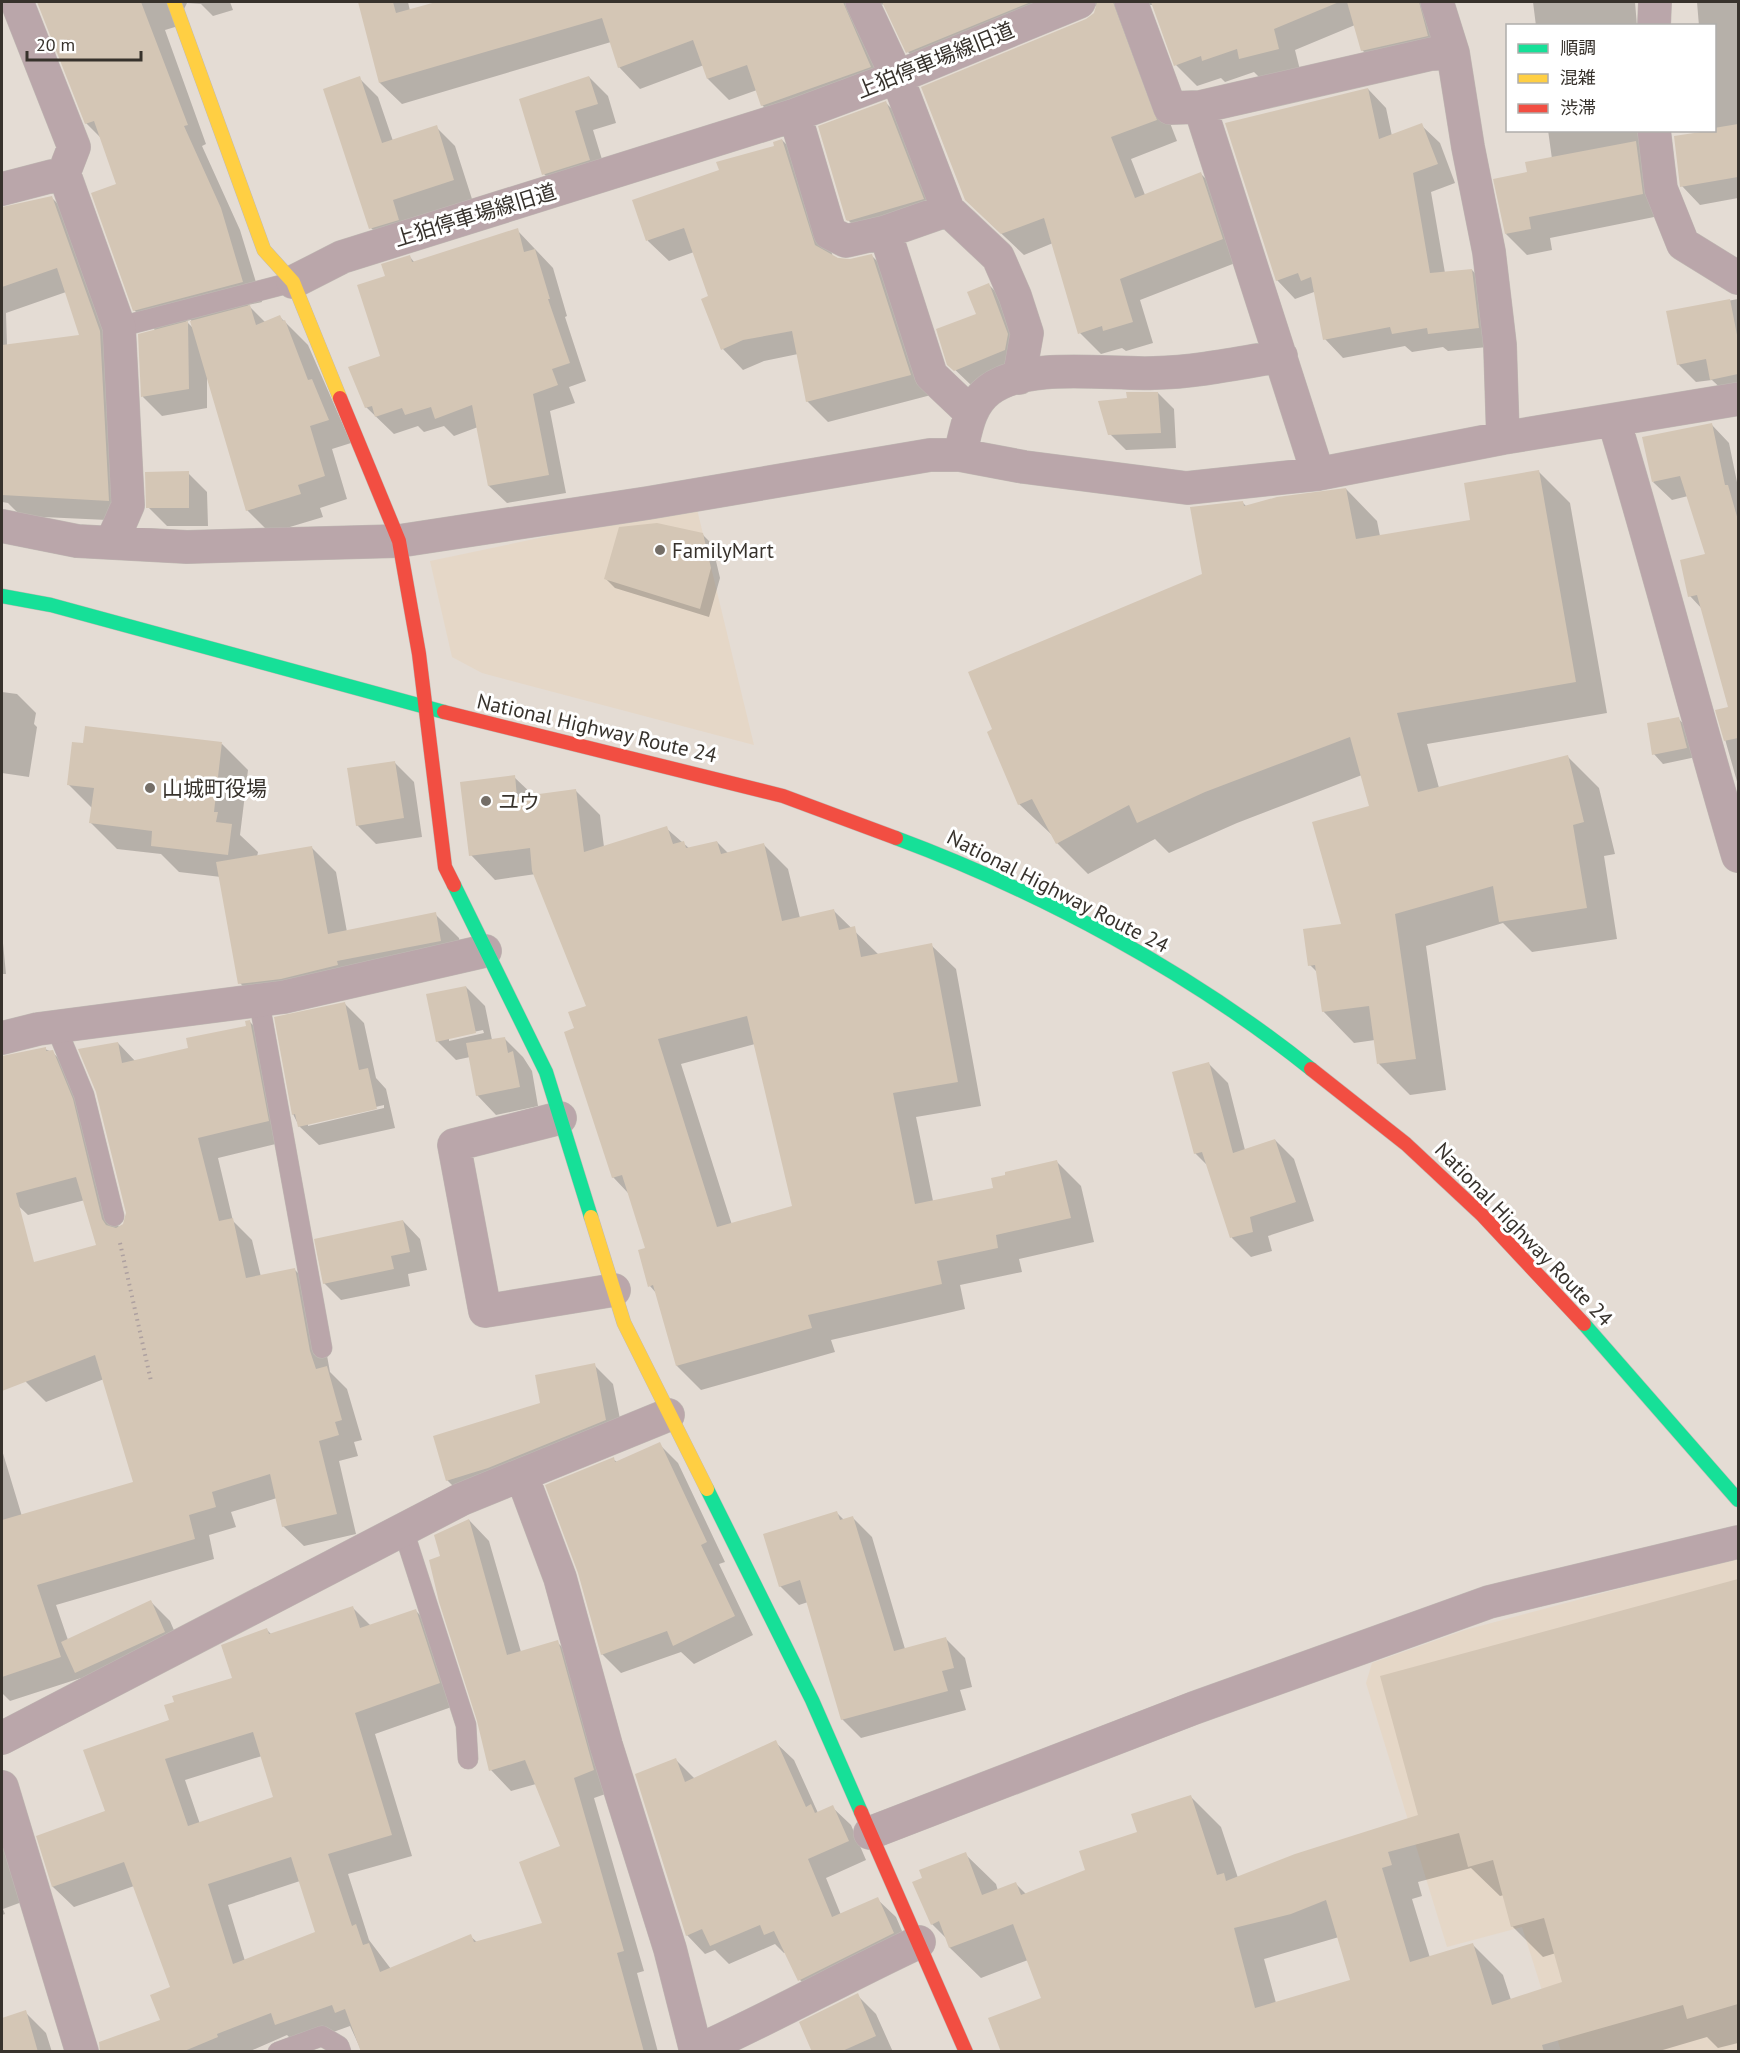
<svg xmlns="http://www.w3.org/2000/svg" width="1740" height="2053" font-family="'PT Sans','Noto Sans JP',sans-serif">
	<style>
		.built { fill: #e5d7c7 }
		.shadow { fill: #0003; fill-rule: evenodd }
		.building { fill: #d4c6b5; fill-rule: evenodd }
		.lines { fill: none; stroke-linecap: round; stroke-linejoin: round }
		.lane-casing { stroke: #c0bab4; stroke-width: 21 }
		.street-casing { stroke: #c0bab4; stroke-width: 34 }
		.fast-casing { stroke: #c0bab4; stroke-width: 15 }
		.slow-casing { stroke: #c0bab4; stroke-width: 15 }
		.jam-casing { stroke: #c0bab4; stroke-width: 15 }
		.path { stroke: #ada0a0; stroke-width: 4; stroke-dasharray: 1.5 4.5; stroke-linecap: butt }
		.lane { stroke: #baa6aa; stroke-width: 20 }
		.street { stroke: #baa6aa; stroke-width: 33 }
		.fast { stroke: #16e098; stroke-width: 14 }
		.slow { stroke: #ffcf43; stroke-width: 14 }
		.jam { stroke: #f24e42; stroke-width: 14 }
		.poi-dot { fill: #746e67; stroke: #fff; stroke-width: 2 }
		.labels { text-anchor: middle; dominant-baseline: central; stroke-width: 6; stroke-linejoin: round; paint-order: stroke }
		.street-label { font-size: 21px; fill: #37322c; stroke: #fff }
		.poi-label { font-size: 21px; fill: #37322c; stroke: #fff; text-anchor: start }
	</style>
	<rect width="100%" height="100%" fill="#e4dcd4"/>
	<path class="built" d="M696,505L754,745L482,673L452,657L430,561Z
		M1738,1557V2051H1561L1522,1927L1447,1947L1366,1683L1372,1663L1465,1630Z"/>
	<path class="shadow" d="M39,2H230L233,10L213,16L201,4L187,3L175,27L165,30L206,144L202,146L240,230L262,302L248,305L266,323L280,317L308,345L351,443L332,449L347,499L320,508L323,517L270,533L247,510L207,376V408L162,416L143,397L140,336L156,331L134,310L118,185L101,138L86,123ZM191,320L194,329L186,321Z
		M360,2H408L410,11L441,2H1438L1448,57L1384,71L1362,50L1355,25L1295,50L1300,70L1262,80L1254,72L1225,82L1221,78L1197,86L1176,65L1153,5H1147L1134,30L1177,141L1131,159L1145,195L1201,174L1222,195L1243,260L1140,300L1153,343L1126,351L1122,348L1101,354L1080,333L1053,243L1024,255L988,221L1087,20L1095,14L1099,5L929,73L908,52L885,4L876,6L892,88L783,126L762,105L757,90L729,100L708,79L704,65L640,89L619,67L611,42L402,104L380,83Z
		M1533,2H1635L1637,26H1536Z
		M1697,2H1738V198L1700,205L1682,186L1709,130H1714V26H1699Z
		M589,77L608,96L616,123L593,130L608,179L563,193L544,174Z
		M359,78L378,97L393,141L436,127L455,146L472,199L390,247L371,228Z
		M1368,89L1386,108L1392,136L1421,125L1440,143L1455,183L1431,192L1445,273L1472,270L1490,289L1497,346L1448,351L1443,347L1412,352L1405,346L1343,358L1325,339L1316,294L1314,292L1295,299L1277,280Z
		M886,103L905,122L942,218L866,238L847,219Z
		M1548,130H1655L1664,215L1550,238L1552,250L1527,255L1506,234L1529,173L1552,159Z
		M782,140L803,161L833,257L850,261L872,256L893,277L931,395L828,422L807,401L798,354L764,361L743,370L723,349L710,297L694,252L669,261L648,241L634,201L721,171L776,147Z
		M52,198L73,219L121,353L129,521L21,516L8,503L2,502V208ZM66,292L81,336L7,346L6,313Z
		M517,230L553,268L567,316L565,317L586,381L569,387L575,403L550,411L566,493L507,503L489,486L478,427L454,436L444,426L424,432L418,426L394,434L366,407L382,357L387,277L410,257L415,263Z
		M988,284L1005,301L1024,352L972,386L949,364L978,314Z
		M1738,299V396L1730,397L1712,380L1696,382L1678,364L1668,312Z
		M1158,393L1174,409L1176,448L1126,450L1110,434L1129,400Z
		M1711,424L1729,443L1738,487V785L1717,711L1732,708L1703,610L1690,596L1707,555L1688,496L1672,500L1653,482Z
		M1539,472L1570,503L1607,713L1427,744L1439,788L1568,757L1599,788L1615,854L1604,856L1617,939L1532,952L1503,923L1426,946L1446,1090L1410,1095L1379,1064L1375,1040L1354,1043L1323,1011L1318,973L1310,965L1343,925L1371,807L1362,775L1237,823L1169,853L1155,839L1088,874L1057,843L1052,835L1019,804L1204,574L1242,502L1246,506L1346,489L1377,521L1380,536L1472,521Z
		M188,473L207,492L208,526H167L148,507Z
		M702,534L712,544L720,578L709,617L615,588L606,579Z
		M2,692L17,694L36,713L34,724L37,727L29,777L2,773Z
		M1678,718L1687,728L1696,757L1663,764L1654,754Z
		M222,744L248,770L240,835L258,852L257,857L312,848L336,872L347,932L435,914L459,938L464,965L264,1008L240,983L221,877L179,872L161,854L117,849L91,823L93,809L68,784Z
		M394,762L414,782L422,837L376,844L357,825Z
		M514,777L534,796L576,791L600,815L604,847L666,828L690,849L717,842L728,853L764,845L788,869L800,918L834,911L879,955L931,945L956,969L981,1106L916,1117L933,1201L995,1189L1057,1162L1081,1186L1094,1242L1019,1259L1022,1272L960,1285L965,1309L831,1340L835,1352L701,1390L677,1366L657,1294L650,1286L647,1249L629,1194L613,1177L576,1029L588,1007L536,874L495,880L471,855ZM755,1044L793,1207L732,1225L681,1064Z
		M2,933L6,974H2Z
		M466,987L485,1006L492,1040L504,1038L523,1057L532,1071L538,1106L496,1115L477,1095L470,1057L456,1060L437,1041ZM483,1030L484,1033L449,1041V1037Z
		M345,1004L364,1023L376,1078L386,1089L395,1128L319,1145L299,1126L293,1114ZM384,1105V1108L308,1126V1123Z
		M250,1022L270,1042L288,1141L218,1158L233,1221L252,1240L261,1277L294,1269L315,1290L330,1372L347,1389L362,1440L354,1442L358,1456L339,1461L356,1534L304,1546L283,1526L277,1498L231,1512L236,1527L209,1535L214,1559L56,1605L68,1640L151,1602L170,1621L183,1651L95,1692L81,1678L10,1701L2,1693V1450L24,1523L135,1483L104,1379L46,1402L26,1382L2,1299V1280L3,1286L98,1246L85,1200L28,1215L7,1195L2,1162V1058L45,1049L52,1052L73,1072L92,1121L119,1228L124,1225L127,1213L118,1043L136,1062L190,1050L247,1027Z
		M1209,1064L1228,1083L1245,1150L1275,1140L1294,1159L1314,1221L1268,1236L1272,1251L1251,1257L1232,1238L1209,1167L1195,1153Z
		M403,1221L420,1239L427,1270L408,1274L410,1286L341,1300L324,1283Z
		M594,1365L613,1384L624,1439L466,1499L447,1480Z
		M659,1444L678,1463L725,1562L719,1564L753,1635L694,1664L681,1652L621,1673L602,1654L613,1459L617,1462Z
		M836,1512L844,1520L853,1518L872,1537L905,1649L946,1639L965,1658L972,1687L960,1690L966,1710L861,1738L842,1719L808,1602L799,1605L780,1586Z
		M469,1520L489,1541L521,1652L557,1642L578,1663L614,1791L594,1798L644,1971L637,1973L658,2052H362L350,2026L297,2045L287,2035L248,2052H100L162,2021L172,1988L134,1886L74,1907L53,1887L38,1837L107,1812L171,1721L234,1679L267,1630L272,1635L353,1608L371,1626L416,1611L437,1632L460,1704L375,1734L412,1856L348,1874L369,1940L391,1969L470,1936L478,1943L544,1924L561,1847L536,1784L511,1791L491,1770L441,1557ZM262,1756L275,1798L200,1824L185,1780ZM300,1881L317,1933L245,1961L228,1905Z
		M1738,1581V2043L1718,2048L1707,2037L1656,2052H1002L1043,1998L1028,1960L981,1978L950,1948L947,1939L932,1924L965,1854L996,1884L998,1891L1016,1884L1026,1894L1087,1871L1191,1797L1221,1827L1238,1878L1419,1816L1382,1677ZM1471,1868L1500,1896L1504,1895L1512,1926L1543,1957L1556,1953L1563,1983L1511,2000L1503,1975L1473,1945L1430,1958L1412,1899L1422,1896L1418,1882ZM1339,1937L1352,1981L1276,2003L1264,1959Z
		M775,1742L794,1760L818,1813L832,1807L851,1825L866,1860L826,1878L841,1915L877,1899L896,1917L911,1952L818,1998L800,1980L786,1952L784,1953L775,1944L729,1964L715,1950L705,1954L687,1935L676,1760L695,1779Z
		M2,1843L30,1899L3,1909L5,1914L2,1915Z
		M857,1995L876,2014L893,2052H814Z
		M25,2012L46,2033L52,2052H2V2019Z"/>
	<path class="building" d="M37,2H141L188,125L184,126L221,208L243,282L133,311L91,193L116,184L94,121L85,124Z
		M358,2H393L396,13L436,2H843L871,67L761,106L747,65L707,79L693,40L618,68L602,18L379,83Z
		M882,2H1031L906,53Z
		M1097,2H1113L1157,120L1111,137L1135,198L1201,172L1223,239L1120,279L1133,322L1103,331L1102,326L1078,334L1044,218L1001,234L965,200L921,87L1086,19L1094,13Z
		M1151,2H1339L1274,29L1279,49L1239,59L1237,49L1202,61L1201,56L1174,66Z
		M1347,2H1419L1428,36L1361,51Z
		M360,76L382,143L437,125L454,180L393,200L399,220L369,229L323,89Z
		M589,76L598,104L575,111L590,160L542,175L519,99Z
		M1368,88L1379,139L1422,123L1438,164L1413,173L1430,273L1472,269L1479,328L1428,334L1427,328L1392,334L1390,327L1323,340L1311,277L1301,281L1298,273L1276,281L1225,123Z
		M886,101L924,199L848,221L846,220L818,126Z
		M1738,124V177L1680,187L1674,136L1714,130V128Z
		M782,139L815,245L838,258L850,259L872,254L911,375L806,402L792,331L743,340L721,350L701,299L708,296L684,228L646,241L632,200L719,170L716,162L774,146L773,142Z
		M1636,141L1643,194L1529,217L1531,229L1505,234L1493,179L1527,172L1525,162Z
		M52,196L100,331L109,501L2,495V345L79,335L57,268L2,287V207Z
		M518,228L524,252L535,249L550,299H548L570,363L552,369L558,385L533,394L549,475L488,486L472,405L435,419L431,407L405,415L402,408L375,417L372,406L365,408L348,367L380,356L357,285L385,276L381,264L410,255L412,262Z
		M989,283L1008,334L1005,350L954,371L947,365L936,329L976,314L967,292Z
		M1730,299L1738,340V374L1710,380L1706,359L1677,365L1666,311Z
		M250,305L256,325L280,315L283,321L285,320L308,380L312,379L329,420L310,426L325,476L298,485L301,494L246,511L190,321Z
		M188,321L189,389L141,397L138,334Z
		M1126,392H1158L1161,433L1108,435L1098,401L1127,398Z
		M1712,423L1725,485H1728L1738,520V738L1724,741L1715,710L1728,707L1697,595L1688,597L1680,560L1705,554L1680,476L1652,482L1642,437Z
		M1539,470L1576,682L1397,713L1418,792L1568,755L1584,822L1573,825L1587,908L1499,922L1493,886L1395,914L1416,1059L1377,1064L1369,1006L1322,1012L1315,965L1308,966L1303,929L1341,924L1312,822L1369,806L1350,737L1205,792L1137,823L1129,805L1056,844L1032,799L1018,805L987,732L992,729L968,672L1202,574L1190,507L1243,501L1244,506L1277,497L1346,488L1356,539L1470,520L1464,483Z
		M189,471V508H146L145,472Z
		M657,523L703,533L711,568L700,609L604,579L619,527Z
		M1679,717L1687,748L1652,755L1647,723Z
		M85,726L222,742L214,812H218L216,822L232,824L228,855L151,846L152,831L89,823L94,788L67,785L72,742L83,743Z
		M395,761L404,818L356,826L347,768Z
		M515,775L517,797L576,789L584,852L667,826L673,844L684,841L686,848L717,841L721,854L764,843L782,921L834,909L839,930L855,926L861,957L932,943L958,1082L893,1093L915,1204L993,1188L991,1178L1005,1175V1172L1057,1160L1071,1218L996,1235L998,1248L937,1261L942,1284L808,1315L812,1328L676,1366L653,1285L648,1287L638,1250L645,1248L622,1175L612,1178L564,1032L574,1028L568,1012L586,1006L532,871L530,848L469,856L460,782ZM747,1016L792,1206L717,1227L658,1039Z
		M312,846L328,934L436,912L441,941L337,961L338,965L281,979L238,984L216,862Z
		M466,986L476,1033L436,1042L426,994Z
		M345,1002L359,1070L368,1068L377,1109L298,1127L295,1114L292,1115L274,1017Z
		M250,1020L269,1121L198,1138L219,1221L233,1218L246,1278L295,1268L310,1351L316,1369L327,1366L342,1420L335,1422L339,1435L319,1441L337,1514L282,1527L270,1474L212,1492L216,1507L189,1515L195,1539L37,1585L61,1657L2,1677V1520L133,1482L95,1355L2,1391V1056L46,1047V1051L53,1050L73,1099L102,1219L106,1225L116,1228L123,1224L126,1213L96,1092L78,1049L118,1042L122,1063L188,1048L186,1038L246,1026L245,1021ZM76,1177L96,1245L34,1262L16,1193Z
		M505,1037L508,1053L513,1051L520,1087L476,1096L466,1043Z
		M1209,1062L1233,1153L1275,1139L1296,1202L1250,1217L1253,1232L1230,1238L1202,1152L1194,1154L1172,1072Z
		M403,1220L410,1252L391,1256L394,1269L323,1284L314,1239Z
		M595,1363L606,1420L488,1468L446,1481L433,1436L540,1403L535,1375Z
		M660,1442L707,1542L701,1545L735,1616L673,1646L667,1631L601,1655L578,1573L545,1485L614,1457L615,1462Z
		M837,1511L840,1520L853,1516L894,1651L946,1637L954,1668L942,1671L948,1691L841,1720L800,1580L779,1587L763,1534Z
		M469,1519L507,1655L558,1640L594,1770L574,1778L624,1951L617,1953L644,2052H361L345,2009L335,2013L332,2005L275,2025L271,2013L217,2034L218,2037L182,2052H100L99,2042L160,2020L150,1995L170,1987L124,1862L52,1887L36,1836L105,1811L83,1750L169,1720L164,1705L174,1702L172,1696L232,1678L221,1645L267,1628L269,1634L353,1606L360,1628L416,1609L440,1683L355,1713L392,1835L328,1854L352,1926L356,1924L363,1945L369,1943L380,1972L471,1934L474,1942L542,1923L519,1862L560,1846L525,1760L489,1771L477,1721L439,1602L429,1560L440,1556L434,1535ZM253,1732L273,1797L188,1826L165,1759ZM291,1857L315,1932L233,1964L208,1884Z
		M1738,1579V2004L1687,2019L1683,2005L1542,2045L1544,2052H1001L988,2018L1041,1998L1013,1924L949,1948L939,1921L931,1925L912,1882L922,1878L919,1870L966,1852L982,1895L1016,1882L1021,1895L1085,1870L1079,1851L1137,1832L1131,1814L1191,1795L1217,1875L1224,1873L1226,1881L1295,1854L1418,1815L1380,1676ZM1459,1833L1468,1867L1493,1860L1511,1927L1544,1918L1562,1982L1492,2005L1473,1943L1410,1962L1382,1868L1392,1865L1388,1852ZM1326,1900L1350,1980L1255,2008L1234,1928L1291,1914Z
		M151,1600L165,1632L75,1673L61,1642Z
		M776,1740L806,1807L811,1804L815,1813L833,1805L849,1841L808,1859L832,1917L878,1897L894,1933L798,1981L774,1931L764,1935L760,1925L710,1946L702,1929L686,1936L635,1774L676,1758L685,1782Z
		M858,1993L876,2036L840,2052H812L799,2022Z
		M26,2010L38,2052H2V2018Z"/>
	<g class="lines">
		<g class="lane-casing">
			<path id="lane" d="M119,327L293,282
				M259,1001L322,1348
				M56,1027L84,1095L114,1216
				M403,1529L466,1725L468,1759
				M278,2052L322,2036L339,2046L341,2052"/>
		</g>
		<g class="street-casing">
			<path id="street" d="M17,2L74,147L64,173L119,327L128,505L112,542
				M862,2L897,77L948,210
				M1131,2L1170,108L1200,107L1318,474
				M1437,2L1453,53L1468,147L1489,252L1500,345L1503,438
				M1654,26L1655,2
				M1200,107L1431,54L1453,53
				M795,115L830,233L846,241L885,232L948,210L998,257L1015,296L1027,333L1019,378
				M1654,130L1661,189L1683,244L1738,278
				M2,189L64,173
				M885,232L931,375L970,412
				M293,282L342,257L795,115L897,77L1079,2
				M1614,421C1658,566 1695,712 1738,856
				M960,455C966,432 968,406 989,390C1028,361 1107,375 1154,373C1197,372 1239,363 1281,356
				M2,526L77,541L187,547L399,541L648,503L930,455H960L1024,467L1187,488L1318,474L1503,438L1738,399
				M2,1038L38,1029L284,997L485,951
				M560,1118L454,1145L485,1311L614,1290
				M522,1476L560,1578L606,1745L670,1949L696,2051
				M2,1738L462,1499L668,1415
				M2,1787L82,2052
				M870,1833L1194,1708L1489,1602L1738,1542
				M695,2052C771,2018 844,1977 919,1942"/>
		</g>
		<g class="fast-casing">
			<path id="fast" d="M2,596L51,605L444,712
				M896,838C1041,892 1190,972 1311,1069
				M454,885L546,1072L591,1217
				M1584,1324L1738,1500
				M707,1489L812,1700L861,1812"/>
		</g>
		<g class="slow-casing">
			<path id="slow" d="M174,2L264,250L293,282L340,398
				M591,1217L624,1323L707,1489"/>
		</g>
		<g class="jam-casing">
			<path id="jam" d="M340,398L399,541L419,654L445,867L454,885
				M444,712L783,796L896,838
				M1311,1069L1406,1144L1482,1215L1584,1324
				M861,1812L966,2052"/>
		</g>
		<path class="path" d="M120,1243L151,1381"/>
		<use href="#lane" class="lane"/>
		<use href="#street" class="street"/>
		<use href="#fast" class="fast"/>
		<use href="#slow" class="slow"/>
		<use href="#jam" class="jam"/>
	</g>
	<g class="poi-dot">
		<circle cx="660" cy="550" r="6"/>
		<circle cx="150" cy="788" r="6"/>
		<circle cx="486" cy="801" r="6"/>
	</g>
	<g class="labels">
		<g class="street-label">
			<text transform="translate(935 60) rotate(-22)">上狛停車場線旧道</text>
			<text transform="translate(475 215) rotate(-17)">上狛停車場線旧道</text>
			<text transform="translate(597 728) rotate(13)">National Highway Route 24</text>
			<text transform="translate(1058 891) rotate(27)">National Highway Route 24</text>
			<text transform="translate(1524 1234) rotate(46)">National Highway Route 24</text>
		</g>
		<g class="poi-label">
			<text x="672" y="550">FamilyMart</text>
			<text x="162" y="788">山城町役場</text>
			<text x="498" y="801">ユウ</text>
		</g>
	</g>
	<rect width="1740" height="2053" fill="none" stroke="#37322c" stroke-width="6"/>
	<rect x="1506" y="24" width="210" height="108" fill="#ffffff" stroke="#afadab" stroke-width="1.5"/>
	<rect x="1518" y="44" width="30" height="9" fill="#16e098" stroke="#afadab" stroke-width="1.5"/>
	<text x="1560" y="54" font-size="18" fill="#37322c">順調</text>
	<rect x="1518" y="74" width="30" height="9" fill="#ffcf43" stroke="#afadab" stroke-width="1.5"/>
	<text x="1560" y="84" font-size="18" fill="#37322c">混雑</text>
	<rect x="1518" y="104" width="30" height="9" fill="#f24e42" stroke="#afadab" stroke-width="1.5"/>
	<text x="1560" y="114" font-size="18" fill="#37322c">渋滞</text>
	<path d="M27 51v9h114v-9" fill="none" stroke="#37322c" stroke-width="3"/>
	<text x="36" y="51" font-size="18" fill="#37322c" stroke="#ffffff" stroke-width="4.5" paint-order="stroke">20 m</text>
</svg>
